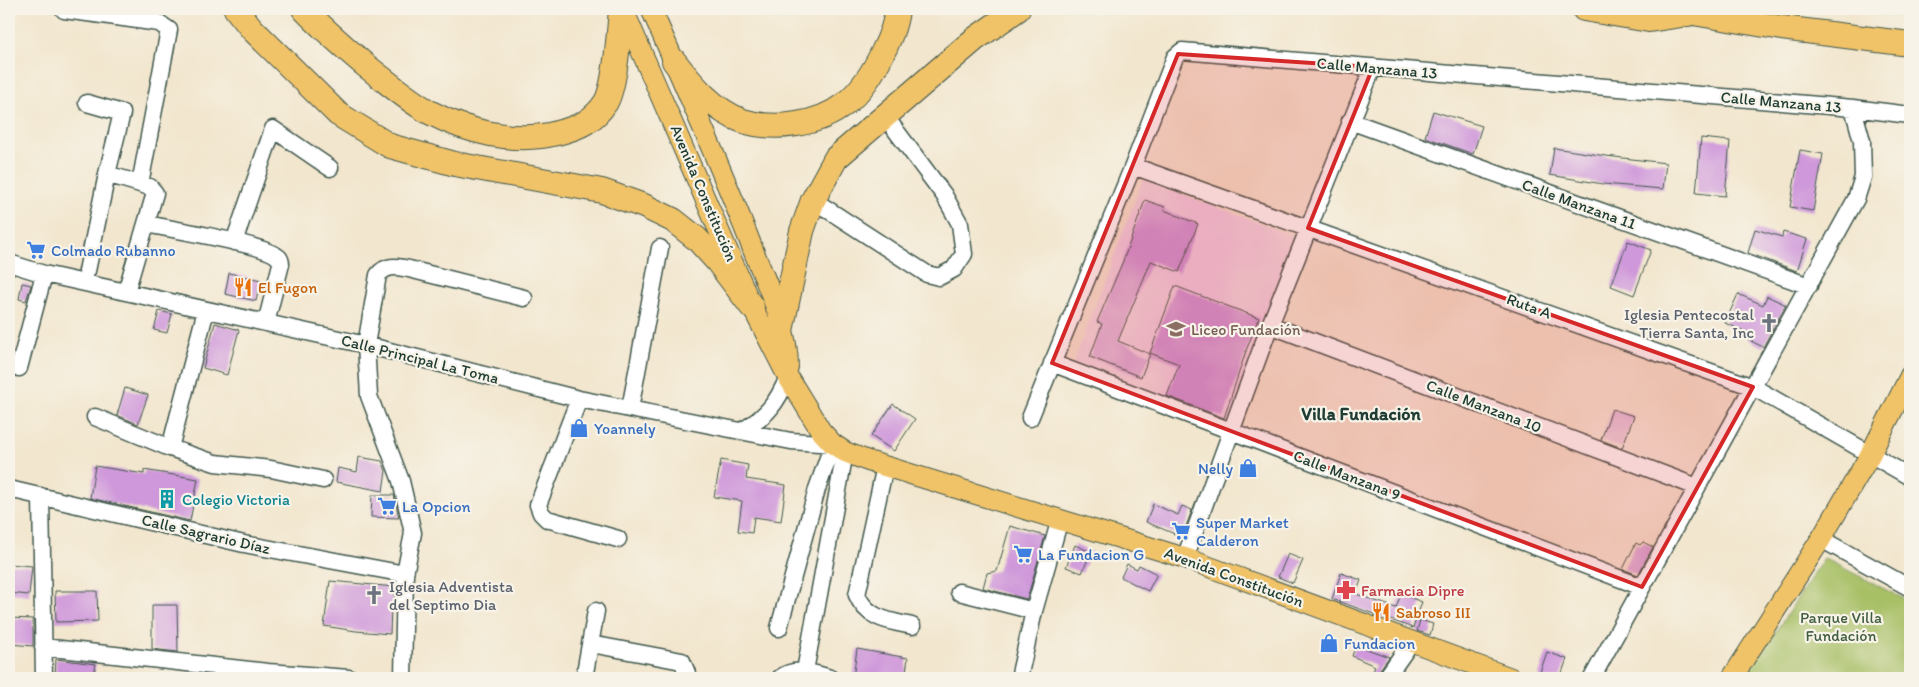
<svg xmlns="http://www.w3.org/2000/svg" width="1919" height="687" font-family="Itim,sans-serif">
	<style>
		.built { fill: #efd0e6 }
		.green { fill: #a7bf65; stroke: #637e4c }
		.building { fill: #cf98da }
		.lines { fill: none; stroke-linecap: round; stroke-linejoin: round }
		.minor-casing { stroke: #3f564b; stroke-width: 19 }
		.major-casing { stroke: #3f564b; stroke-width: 22 }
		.highway-casing { stroke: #3f564b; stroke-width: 26 }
		.minor { stroke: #fff; stroke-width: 16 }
		.major { stroke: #f1c369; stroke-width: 20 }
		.highway { stroke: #f1c369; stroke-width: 24 }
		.marked { fill: #d62828; fill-opacity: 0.2; stroke: #d62828; stroke-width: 4; stroke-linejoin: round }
		.labels { text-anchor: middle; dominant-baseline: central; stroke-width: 4.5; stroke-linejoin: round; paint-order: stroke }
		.street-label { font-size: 16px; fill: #1f3d34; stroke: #f7f3e8 }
		.shop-label { font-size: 16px; fill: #366cbe; stroke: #f7f3e8; text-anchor: start }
		.food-label { font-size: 16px; fill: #c56008; stroke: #f7f3e8; text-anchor: start }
		.worship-label { font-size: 16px; fill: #5b616d; stroke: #f7f3e8; text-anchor: end }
		.education-label { font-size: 16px; fill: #785e54; stroke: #f7f3e8; text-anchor: start }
		.culture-label { font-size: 16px; fill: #0d838f; stroke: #f7f3e8; text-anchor: start }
		.health-label { font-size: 16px; fill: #be3a42; stroke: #f7f3e8; text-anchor: start }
		.park-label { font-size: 16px; fill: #415e40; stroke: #f7f3e8 }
		.neighbourhood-label { font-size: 18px; font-weight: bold; fill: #1f3d34; stroke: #f7f3e8 }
	</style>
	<rect width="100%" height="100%" fill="#f7f3e8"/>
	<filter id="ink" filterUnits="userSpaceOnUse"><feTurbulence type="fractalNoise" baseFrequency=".02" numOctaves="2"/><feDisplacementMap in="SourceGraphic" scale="10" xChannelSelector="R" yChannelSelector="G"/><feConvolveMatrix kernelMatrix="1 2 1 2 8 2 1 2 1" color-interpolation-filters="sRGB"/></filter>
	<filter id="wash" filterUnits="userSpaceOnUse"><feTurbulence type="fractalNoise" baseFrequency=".0096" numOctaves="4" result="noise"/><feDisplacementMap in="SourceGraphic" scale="20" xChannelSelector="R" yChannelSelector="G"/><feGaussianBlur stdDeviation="1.12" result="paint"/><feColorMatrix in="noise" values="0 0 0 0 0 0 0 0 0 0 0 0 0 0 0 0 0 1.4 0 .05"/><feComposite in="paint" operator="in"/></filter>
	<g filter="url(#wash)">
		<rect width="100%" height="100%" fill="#f2e6ce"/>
		<path class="built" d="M1143,179L1300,238L1229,427L1072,367Z"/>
		<path class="green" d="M1824,558L1910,602V678H1745Z"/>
		<g id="blocks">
			<path class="building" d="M1433,111L1482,126L1473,154L1425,137Z
				M1701,138L1730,141L1725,196L1696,193Z
				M1554,148L1606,156L1666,163L1663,189L1603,184L1550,175Z
				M1800,150L1823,154L1813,211L1790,207Z
				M1145,200L1165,207L1164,210L1198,224L1179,272L1151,261L1118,341L1150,354L1141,377L1090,357L1102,324L1097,322L1123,261Z
				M1755,229L1782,237L1783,232L1807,239L1797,271L1748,253Z
				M1628,241L1651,250L1634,295L1611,286Z
				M229,273L261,280L256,301L225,294Z
				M22,283L31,285L26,301L19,299Z
				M1175,286L1259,318L1247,348L1224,418L1167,396L1179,364L1150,353Z
				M1738,294L1763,305L1767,296L1786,305L1763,347L1747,339L1749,333L1725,323Z
				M159,311L172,314L167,333L154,330Z
				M215,323L239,330L227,375L203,368Z
				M125,388L148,395L138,424L117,415Z
				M893,404L915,419L894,451L871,436Z
				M1612,409L1634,416L1622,448L1601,440Z
				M359,457L382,461L386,471L383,491L336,482L338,468L357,472Z
				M721,460L748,465L746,479L786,485L781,521L754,517L752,533L738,531L742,501L714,497Z
				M95,466L144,474V470L198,479L190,521L90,498Z
				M372,495H394L399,518L371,517Z
				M1153,504L1178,515L1182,506L1192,510L1182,537L1146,522Z
				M1010,526L1045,536L1027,599L983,588L987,573L997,571Z
				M1643,542L1653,547L1638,575L1623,569L1636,543L1640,545Z
				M1075,545L1091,552L1082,573L1066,567Z
				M1288,554L1303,560L1293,583L1278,577Z
				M9,564L32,566L29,595L9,593Z
				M1127,564L1137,569L1139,565L1157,574L1148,591L1121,577Z
				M1341,573L1361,580L1356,594L1396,608L1401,594L1422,602L1413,628L1332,599Z
				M330,581L395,587L394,607H391L390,634L356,631L324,626Z
				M55,591H97L98,621L56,622Z
				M152,605H177L178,652L152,649Z
				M9,618L33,619V646L9,644Z
				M1420,620L1433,624L1430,635L1417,631Z
				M1356,645L1389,657L1378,672L1376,678H1371L1375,666L1352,656Z
				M857,649L908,658L905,678H853Z
				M1547,652L1567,659L1560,678H1538Z
				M56,659L96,664L93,678L55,677Z"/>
		</g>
	</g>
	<g filter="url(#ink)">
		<use href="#blocks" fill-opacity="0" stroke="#3f564b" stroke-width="1"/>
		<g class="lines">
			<g class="minor-casing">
				<path id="minor" d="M95,9V14L159,23L169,30L140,184
					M64,10L95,14
					M87,103L122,113L107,174L150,187L155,193L126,292
					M1350,121L1809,286
					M1133,166L1753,387L1910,477
					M813,200L927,274L939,277L954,269L964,254L960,224L944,195L885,116
					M146,224C167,228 267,245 278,257C280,258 281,262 281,264L266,323
					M234,242L273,129L330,168
					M9,263L44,274L366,345L579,399L791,441L833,444L817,489L779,628
					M87,271L107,174
					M1270,325L1697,487
					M1052,363L1642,587
					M19,368L44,274
					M579,399L538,505L541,513L547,519L618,539
					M630,409L660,248
					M95,417L170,448L206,310
					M1030,418L1133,166L1175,57L1182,51L1853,108L1910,115
					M742,431C767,416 777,403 788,377
					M170,448L215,463L271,469L323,480
					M885,466L857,595C867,619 889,621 912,626
					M9,489L244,544L405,574
					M41,496L44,678
					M1821,539L1910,588
					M1185,558L1270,325L1373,67
					M959,592L1034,611
					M591,644L682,661L687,673L686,678
					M43,647L268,672L349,678
					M805,671L845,452
					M403,678L405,574L413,533L401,481L369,396L366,345L378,275C387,264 397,267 409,269L524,298
					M584,678L596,611
					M780,678C795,666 813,673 830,678
					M1019,678L1034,611L1060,519
					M1386,678L1412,641
					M1592,678L1856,199L1863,177L1862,141L1853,108"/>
			</g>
			<g class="major-casing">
				<path id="major" d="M623,9L752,307L788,377L821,431L833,444L845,452L868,461L1185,558L1511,678
					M651,9C686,88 721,167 752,247C767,286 788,326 788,367
					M1732,678L1821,539L1870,455L1910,376"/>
			</g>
			<g class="highway-casing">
				<path id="highway" d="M236,9L252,29L338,114L390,146L455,164L602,191L644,206L673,220L697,239L717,261L752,307
					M304,9C323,29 344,47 365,65C386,81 406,99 429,112C467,132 515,144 557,133C578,128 594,121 606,102C616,84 619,31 621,9
					M1584,9L1649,20L1688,14
					M1670,9L1782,28L1910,44
					M674,61C692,84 714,111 743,121C774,131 819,125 845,104C861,91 874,71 883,52C890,38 896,24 897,9
					M782,326L802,231L813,200L836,158L975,39L1018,9"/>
			</g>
			<use href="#minor" class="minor"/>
			<use href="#major" class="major"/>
			<use href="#highway" class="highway"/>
		</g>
	</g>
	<path class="marked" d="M1178,54L1373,67L1308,228L1753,387L1642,587L1052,363Z"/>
	<defs>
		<g id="supermarket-bare" transform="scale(1.5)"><path d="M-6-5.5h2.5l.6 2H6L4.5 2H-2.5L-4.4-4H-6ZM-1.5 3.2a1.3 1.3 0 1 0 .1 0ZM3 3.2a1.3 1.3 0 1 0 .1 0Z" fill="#3f7fe0" stroke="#f7f3e8" stroke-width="2.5" paint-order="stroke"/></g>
		<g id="restaurant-bare" transform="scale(1.5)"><path d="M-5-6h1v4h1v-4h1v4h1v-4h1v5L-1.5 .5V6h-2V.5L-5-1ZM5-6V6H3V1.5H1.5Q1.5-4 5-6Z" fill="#e8710a" stroke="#f7f3e8" stroke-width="2.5" paint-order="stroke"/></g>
		<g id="church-bare" transform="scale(1.5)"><path d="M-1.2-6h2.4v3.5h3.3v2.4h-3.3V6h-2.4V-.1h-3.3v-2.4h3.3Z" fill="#6b7280" stroke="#f7f3e8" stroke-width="2.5" paint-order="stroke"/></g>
		<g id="school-bare" transform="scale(1.5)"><path d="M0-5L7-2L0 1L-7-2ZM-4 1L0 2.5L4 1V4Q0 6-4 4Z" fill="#8d6e63" stroke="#f7f3e8" stroke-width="2.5" paint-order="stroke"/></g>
		<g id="shop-bare" transform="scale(1.5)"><path d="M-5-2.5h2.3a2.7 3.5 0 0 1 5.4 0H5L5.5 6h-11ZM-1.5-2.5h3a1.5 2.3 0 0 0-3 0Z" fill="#3f7fe0" stroke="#f7f3e8" stroke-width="2.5" paint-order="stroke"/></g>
		<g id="building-bare" transform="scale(1.5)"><path d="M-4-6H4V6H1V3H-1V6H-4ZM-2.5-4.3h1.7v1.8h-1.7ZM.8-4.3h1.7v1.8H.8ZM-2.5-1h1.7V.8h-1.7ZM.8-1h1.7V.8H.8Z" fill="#0f9aa8" stroke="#f7f3e8" stroke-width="2.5" paint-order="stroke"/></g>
		<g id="pharmacy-bare" transform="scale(1.5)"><path d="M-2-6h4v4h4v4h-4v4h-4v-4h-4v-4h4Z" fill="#e0444e" stroke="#f7f3e8" stroke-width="2.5" paint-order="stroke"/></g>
	</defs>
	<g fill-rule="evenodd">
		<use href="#supermarket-bare" x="36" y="250"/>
		<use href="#restaurant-bare" x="243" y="287"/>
		<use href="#church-bare" x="1769" y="323"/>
		<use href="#school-bare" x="1176" y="329"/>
		<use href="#shop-bare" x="579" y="428"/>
		<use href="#shop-bare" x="1248" y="468"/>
		<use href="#building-bare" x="167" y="499"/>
		<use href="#supermarket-bare" x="387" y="506"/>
		<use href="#supermarket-bare" x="1181" y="531"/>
		<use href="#supermarket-bare" x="1023" y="554"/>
		<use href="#pharmacy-bare" x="1346" y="590"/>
		<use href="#church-bare" x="374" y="595"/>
		<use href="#restaurant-bare" x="1381" y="612"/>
		<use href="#shop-bare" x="1329" y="643"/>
	</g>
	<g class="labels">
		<g class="street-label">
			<text transform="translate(1377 68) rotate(5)">Calle Manzana 13</text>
			<text transform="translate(1781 102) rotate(5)">Calle Manzana 13</text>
			<text transform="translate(704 193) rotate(67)">Avenida Constitución</text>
			<text transform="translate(1579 204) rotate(20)">Calle Manzana 11</text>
			<text transform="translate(1529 306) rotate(20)">Ruta A</text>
			<text transform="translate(420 359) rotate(14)">Calle Principal La Toma</text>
			<text transform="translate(1484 406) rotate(21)">Calle Manzana 10</text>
			<text transform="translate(1347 475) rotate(21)">Calle Manzana 9</text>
			<text transform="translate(206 534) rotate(13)">Calle Sagrario Díaz</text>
			<text transform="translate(1234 577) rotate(20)">Avenida Constitución</text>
		</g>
		<g class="shop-label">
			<text x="51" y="250">Colmado Rubanno</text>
			<text x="594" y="428">Yoannely</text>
			<text x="1233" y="468" text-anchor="end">Nelly</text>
			<text x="402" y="506">La Opcion</text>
			<text x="1196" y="522">Super Market<tspan x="1196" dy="18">Calderon</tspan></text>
			<text x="1038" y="554">La Fundacion G</text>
			<text x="1344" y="643">Fundacion</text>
		</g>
		<g class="food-label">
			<text x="258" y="287">El Fugon</text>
			<text x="1396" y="612">Sabroso III</text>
		</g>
		<g class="worship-label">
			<text x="1754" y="314">Iglesia Pentecostal<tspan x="1754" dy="18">Tierra Santa, Inc</tspan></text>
			<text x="389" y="586" text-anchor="start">Iglesia Adventista<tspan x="389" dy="18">del Septimo Dia</tspan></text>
		</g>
		<g class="education-label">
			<text x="1191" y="329">Liceo Fundación</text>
		</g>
		<g class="culture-label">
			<text x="182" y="499">Colegio Victoria</text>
		</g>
		<g class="health-label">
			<text x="1361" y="590">Farmacia Dipre</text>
		</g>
		<g class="park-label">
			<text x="1841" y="617">Parque Villa<tspan x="1841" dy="18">Fundación</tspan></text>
		</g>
		<g class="neighbourhood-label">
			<text x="1361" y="414">Villa Fundación</text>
		</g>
	</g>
	<rect width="1919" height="687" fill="none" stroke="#f7f3e8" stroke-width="30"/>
</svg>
